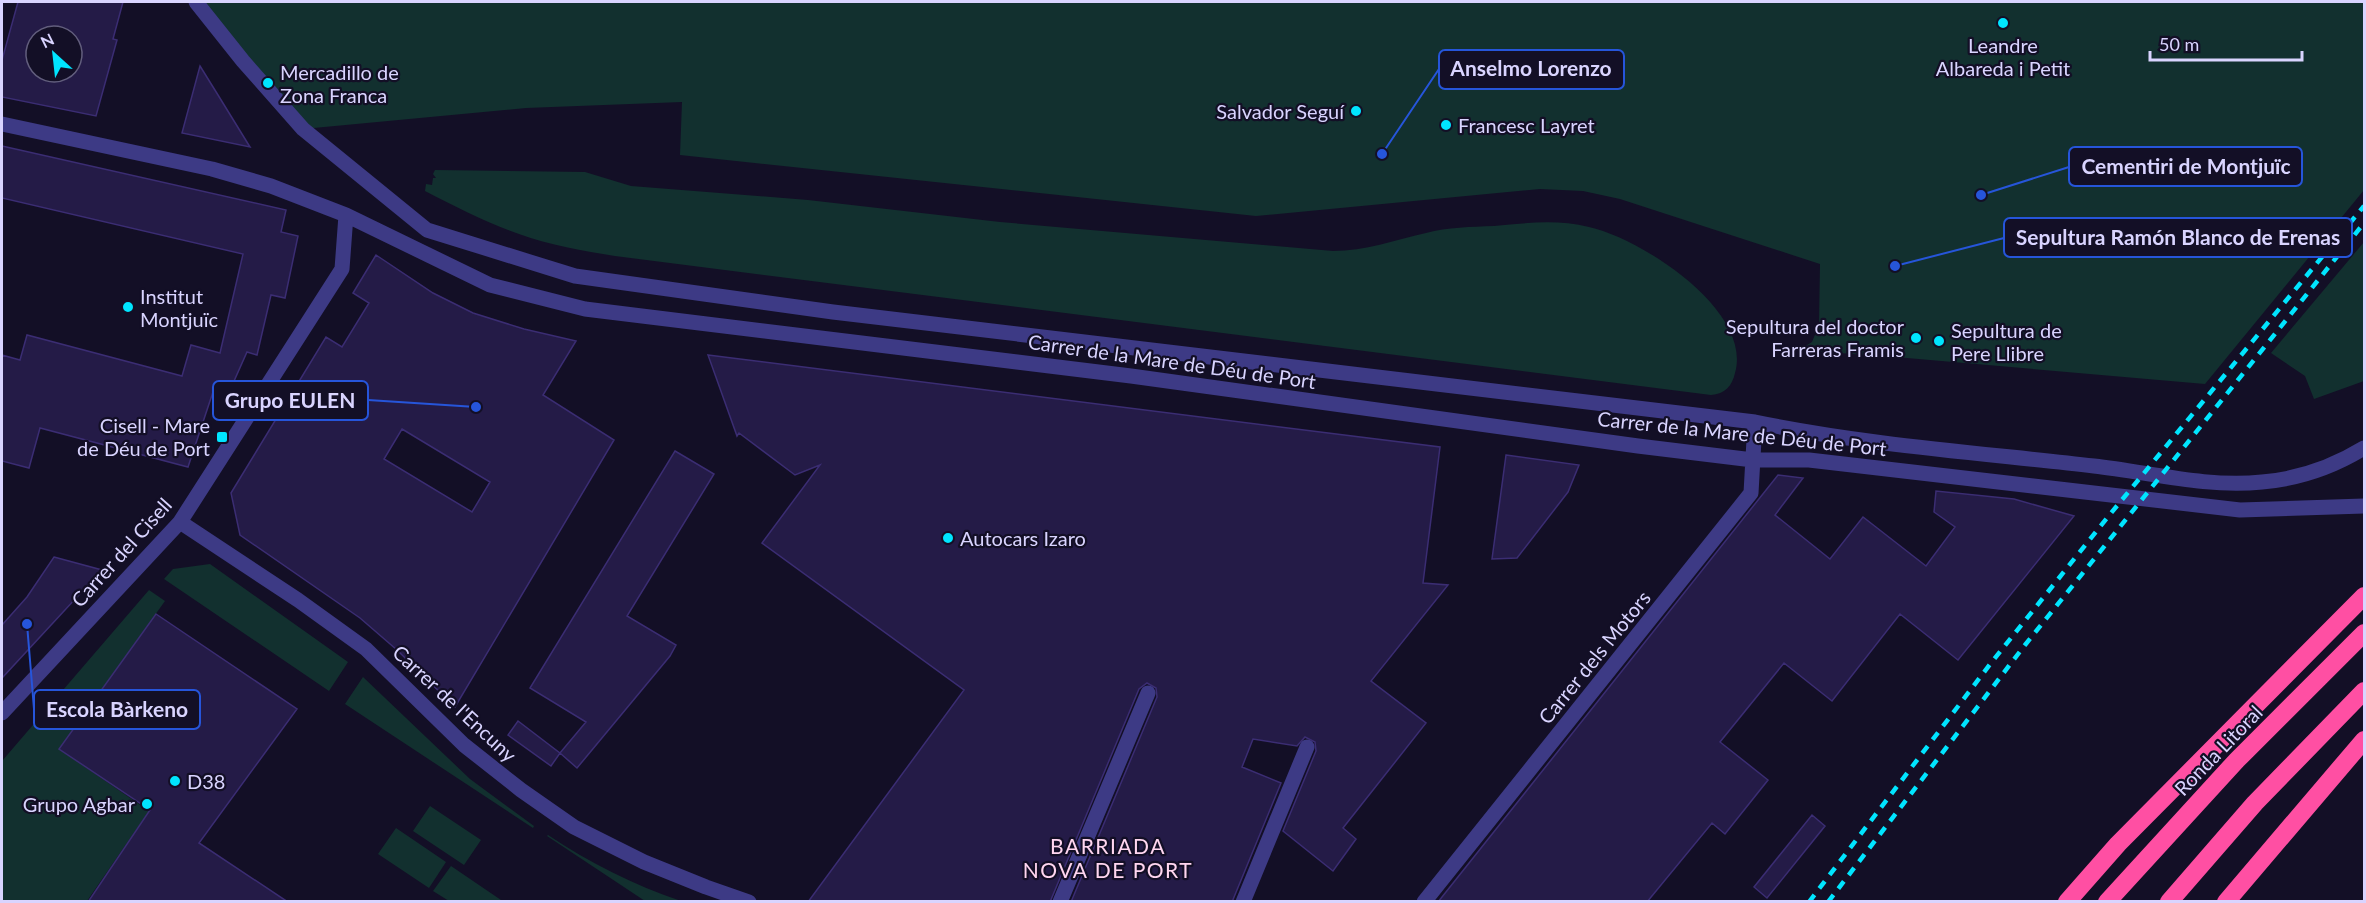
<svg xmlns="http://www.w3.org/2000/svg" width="2366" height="903" font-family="Lato,sans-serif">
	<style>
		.green { fill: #12302f }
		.building { fill: #241b47; stroke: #3b2d73; stroke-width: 1.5; fill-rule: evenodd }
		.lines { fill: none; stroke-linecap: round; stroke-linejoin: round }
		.minor { stroke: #3d3a85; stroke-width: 15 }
		.highway { stroke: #ff4fa3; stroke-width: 18 }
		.rail { stroke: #00e5ff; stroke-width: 4.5; stroke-dasharray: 9 8; stroke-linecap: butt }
		.poi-dot { fill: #00e5ff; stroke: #130f26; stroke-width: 2 }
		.labels { text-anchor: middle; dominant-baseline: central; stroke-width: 4.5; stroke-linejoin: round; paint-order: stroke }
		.poi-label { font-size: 20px; fill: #d9d4ff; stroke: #130f26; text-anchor: start }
		.street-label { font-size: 20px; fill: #d9d4ff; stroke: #130f26 }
		.neighbourhood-label { font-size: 21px; letter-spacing: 1.5px; fill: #ffd6f0; stroke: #130f26 }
		.leader { fill: none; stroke: #2655da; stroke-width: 2 }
		.callout-dot { fill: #2655da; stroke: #130f26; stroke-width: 2 }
		.callout { fill: #130f26; stroke: #2655da; stroke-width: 2 }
		.callout-label { font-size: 21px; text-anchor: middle; font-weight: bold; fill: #d9d4ff }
	</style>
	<rect width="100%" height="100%" fill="#130f26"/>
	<path class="green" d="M196,2H2364V190L2205,384L1907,358L1799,350L1812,342L1819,325L1820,264L1620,199L1583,191L1540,189L1256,216L680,155L682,102L526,108L303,129Z
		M435,170L585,172L631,186L808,200L1000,222L1333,251C1365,251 1395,240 1426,233C1448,227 1471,227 1494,226C1526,223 1557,219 1589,227C1640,238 1753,310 1735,373C1732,386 1725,394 1711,395L615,256C583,251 550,245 519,234C487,223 456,207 425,191L426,184L432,185L433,178H436L433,174Z
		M2364,242V381L2314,399L2305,376L2271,353Z
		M210,564L348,662L329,691L164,579L173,569Z
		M149,590L165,601L59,749L149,811L87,901H2V761Z
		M363,677L470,779L534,826L533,828L345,704Z
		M430,806L481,840L464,865L413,831Z
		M396,828L446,862L429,888L378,854Z
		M548,835C590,863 634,885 681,901H645L547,836Z
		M451,866L501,900L500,901H449L433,891Z"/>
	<path class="building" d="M18,2H123L113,39L117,40L96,116L2,97V60ZM36,36H72V72H36Z
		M200,66L218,95L250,147L182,133Z
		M2,146L286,210L281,232L298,236L285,298L271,295L257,355L247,352L230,390L215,386L188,467L40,428L29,468L2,461V355L20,360L27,335L182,376L191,345L220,353L243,254L2,198Z
		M376,255L433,293L473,313L524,329L576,341L543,395L614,440L455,707L397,650L360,618L240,535L231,493L326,337L342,347L369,303L353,293ZM402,429L490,482L472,512L384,459Z
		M708,355L1440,447L1423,583L1448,585L1371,681L1426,723L1343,828L1356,839L1333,871L1283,831L1316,751L1315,742L1305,737L1297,746L1253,739L1242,767L1281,783L1232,902H1071L1157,697L1156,688L1147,683L1139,689L1050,902H808L964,690L762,543L820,465L795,475L739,433L737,436Z
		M675,451L714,474L627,616L676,645L670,656L577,768L560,753L551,766L508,735L518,721L560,753L586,722L530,688Z
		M1506,455L1579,465L1568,492L1517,558L1492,559Z
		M1778,475L1803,478L1775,515L1830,559L1863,517L1926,566L1955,527L1934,512L1936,491L2014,499L2074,516L1958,660L1900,614L1832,701L1784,663L1720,742L1768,780L1725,834L1712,823L1647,902H1438Z
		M54,557L102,570L2,678V625L27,597Z
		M156,614L297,709L199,843L288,902H88L150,810L59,749Z
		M1812,815L1825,826L1767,898L1754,887Z"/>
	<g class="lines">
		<path class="minor" d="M196,2L243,61L303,129L427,230L575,276L833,312L1755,422C1867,445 1981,453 2094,466C2149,472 2206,488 2262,482C2298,479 2333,467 2364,448
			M2,124L212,169L271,186L346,215L490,285L585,309L1131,376L1638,446L1753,460H1809L2240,510L2364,506
			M180,522L298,600L366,649L464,745L521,790L574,827L644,862L706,887L749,902
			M2,713L180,522L342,269L346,215
			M1060,902L1148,693
			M1243,902L1307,747
			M1424,902L1751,493L1755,422"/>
		<path class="highway" d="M2067,902L2118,844L2364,596
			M2107,902L2237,760L2364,633
			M2169,902L2255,803L2364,691
			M2226,902L2364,740"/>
		<path class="rail" d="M1809,902L1991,663L2107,518L2364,206
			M1828,902L2025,645L2364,223"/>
	</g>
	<g class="poi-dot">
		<circle cx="2003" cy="23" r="6"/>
		<circle cx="268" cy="83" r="6"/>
		<circle cx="1356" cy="111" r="6"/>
		<circle cx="1446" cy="125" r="6"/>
		<circle cx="128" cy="307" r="6"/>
		<circle cx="1916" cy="338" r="6"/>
		<circle cx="1939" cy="341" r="6"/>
		<rect x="216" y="431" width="12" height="12" rx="3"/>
		<circle cx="948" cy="538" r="6"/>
		<circle cx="175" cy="781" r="6"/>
		<circle cx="147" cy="804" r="6"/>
	</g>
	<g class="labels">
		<g class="poi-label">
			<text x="2003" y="45" text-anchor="middle">Leandre<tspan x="2003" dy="23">Albareda i Petit</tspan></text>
			<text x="280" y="72">Mercadillo de<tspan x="280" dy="23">Zona Franca</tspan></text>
			<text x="1344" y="111" text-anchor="end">Salvador Seguí</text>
			<text x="1458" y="125">Francesc Layret</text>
			<text x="140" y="296">Institut<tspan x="140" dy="23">Montjuïc</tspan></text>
			<text x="1904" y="326" text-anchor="end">Sepultura del doctor<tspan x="1904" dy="23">Farreras Framis</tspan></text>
			<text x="1951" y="330">Sepultura de<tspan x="1951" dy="23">Pere Llibre</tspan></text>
			<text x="210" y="425" text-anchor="end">Cisell - Mare<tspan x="210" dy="23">de Déu de Port</tspan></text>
			<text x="960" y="538">Autocars Izaro</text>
			<text x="187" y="781">D38</text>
			<text x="135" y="804" text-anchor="end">Grupo Agbar</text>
		</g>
		<g class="street-label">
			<text transform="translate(1172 361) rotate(8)">Carrer de la Mare de Déu de Port</text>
			<text transform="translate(1742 433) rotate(6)">Carrer de la Mare de Déu de Port</text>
			<text transform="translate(121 552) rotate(-48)">Carrer del Cisell</text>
			<text transform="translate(1594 657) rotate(-51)">Carrer dels Motors</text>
			<text transform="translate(455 703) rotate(43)">Carrer de l'Encuny</text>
			<text transform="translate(2218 750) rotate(-46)">Ronda Litoral</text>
		</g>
		<g class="neighbourhood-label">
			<text x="1108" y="845">BARRIADA<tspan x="1108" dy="24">NOVA DE PORT</tspan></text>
		</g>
	</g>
	<path class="leader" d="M1382 154L1439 69M1981 195L2069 167M1895 266L2004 238M476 407L368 400M27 624L34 709"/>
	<g class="callout-dot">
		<circle cx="1382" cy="154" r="6"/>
		<circle cx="1981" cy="195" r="6"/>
		<circle cx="1895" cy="266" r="6"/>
		<circle cx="476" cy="407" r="6"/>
		<circle cx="27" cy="624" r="6"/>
	</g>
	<g class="callout">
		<rect x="1439" y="50" width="185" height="39" rx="6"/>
		<rect x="2069" y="147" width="233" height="39" rx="6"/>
		<rect x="2004" y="218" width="348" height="39" rx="6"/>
		<rect x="213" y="381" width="155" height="39" rx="6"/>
		<rect x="34" y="690" width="166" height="39" rx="6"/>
	</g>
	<g class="callout-label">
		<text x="1531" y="76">Anselmo Lorenzo</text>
		<text x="2186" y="174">Cementiri de Montjuïc</text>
		<text x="2178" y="245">Sepultura Ramón Blanco de Erenas</text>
		<text x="290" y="408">Grupo EULEN</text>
		<text x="117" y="717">Escola Bàrkeno</text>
	</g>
	<rect width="2366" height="903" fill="none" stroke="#d9d4ff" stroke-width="6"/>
	<g transform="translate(54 54) rotate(333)"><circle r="28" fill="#130f26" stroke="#625e7d" stroke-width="1.5"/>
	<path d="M0-4.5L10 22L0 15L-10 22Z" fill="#00e5ff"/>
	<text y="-9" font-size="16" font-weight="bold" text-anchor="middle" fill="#d9d4ff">N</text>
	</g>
	<path d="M2150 51v9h152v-9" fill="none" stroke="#d9d4ff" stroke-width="3"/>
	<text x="2159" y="51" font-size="18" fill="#d9d4ff" stroke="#130f26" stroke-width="4.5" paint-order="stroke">50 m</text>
</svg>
